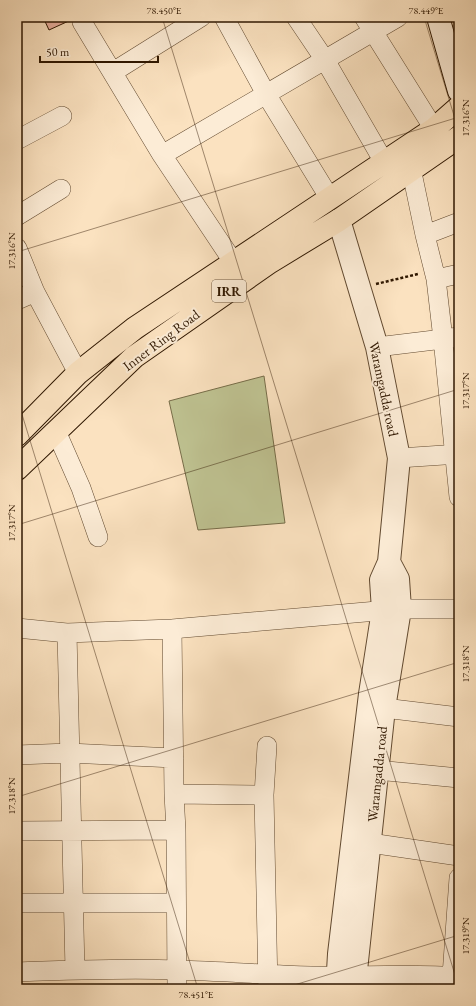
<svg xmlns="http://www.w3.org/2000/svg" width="476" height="1006" font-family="'EB Garamond',serif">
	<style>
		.green { fill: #bfc392; stroke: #776d49 }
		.building { fill: #e8af9d; stroke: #2f1700 }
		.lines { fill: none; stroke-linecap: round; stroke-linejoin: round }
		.minor-casing { stroke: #624a30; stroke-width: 20 }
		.tertiary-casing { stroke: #624a30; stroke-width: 24 }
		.secondary-casing { stroke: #2f1700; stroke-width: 24 }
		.trunk-casing { stroke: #2f1700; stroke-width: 24 }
		.path { stroke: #2f1700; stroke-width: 2.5; stroke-dasharray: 3 2; stroke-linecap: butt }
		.minor { stroke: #fcecd6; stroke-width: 19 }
		.tertiary { stroke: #fcecd6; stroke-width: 22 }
		.secondary { stroke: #fcecd6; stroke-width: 22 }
		.trunk { stroke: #fbe2c0; stroke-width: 22 }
		.ticks { fill: none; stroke: #2f1700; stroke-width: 1; stroke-opacity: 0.45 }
		.labels { text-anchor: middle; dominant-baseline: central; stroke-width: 4; stroke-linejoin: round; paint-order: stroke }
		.shield { fill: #fcecd6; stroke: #6c5740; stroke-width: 1 }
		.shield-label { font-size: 13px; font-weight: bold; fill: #2f1700 }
		.street-label { font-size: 14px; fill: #2f1700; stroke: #fcecd6 }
		.neatline { fill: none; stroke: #2f1700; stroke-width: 1.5 }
		.ticks-label { font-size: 10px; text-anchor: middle; fill: #2f1700 }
	</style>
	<rect width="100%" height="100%" fill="#fbe2c0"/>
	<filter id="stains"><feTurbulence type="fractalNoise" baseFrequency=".005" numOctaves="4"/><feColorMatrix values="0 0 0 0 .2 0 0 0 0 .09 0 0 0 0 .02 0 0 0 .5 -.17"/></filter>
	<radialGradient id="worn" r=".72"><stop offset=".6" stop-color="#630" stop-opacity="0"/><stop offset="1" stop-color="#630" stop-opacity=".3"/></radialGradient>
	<path class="green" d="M264,376L285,523L198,530L169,401Z"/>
	<path class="building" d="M43,17H73V19L49,30Z"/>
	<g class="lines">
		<g class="minor-casing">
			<path id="minor" d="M224,17L266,94L329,197
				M296,17L325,60L384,162
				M364,17L434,129
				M82,22L162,155L234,263
				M113,72L201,17
				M17,140L62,116
				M162,155L398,17
				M17,216L61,189
				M425,235L459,222
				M17,248L35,292L78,373
				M436,279L459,274
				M17,300L35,292
				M459,337L443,339L459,497
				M377,347L443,339L436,279L425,235L411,168
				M56,431L81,488L98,537
				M399,458L459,454
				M17,628L67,633L172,629L400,609H459
				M172,629L174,794L176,830L177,989
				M67,633L75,970
				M384,708L459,717
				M267,746L264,795L268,989
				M17,755L69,753L174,758
				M377,770L459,778
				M174,794L264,795
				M17,831L176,830
				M370,843L459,856
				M17,903H176
				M17,972C70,970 124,968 178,970C222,971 266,975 311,976C360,977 410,973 459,977
				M452,976L459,878"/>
		</g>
		<g class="tertiary-casing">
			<path id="tertiary" d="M337,989L339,954L370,694L383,610L381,580L389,562L399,458L377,347L339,220
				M354,989L384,708L400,609L398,579L389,562"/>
		</g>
		<g class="secondary-casing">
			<path id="secondary" d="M438,17L459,91"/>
		</g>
		<g class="trunk-casing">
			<path id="trunk" d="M17,435L78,373L135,328L434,129L459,107
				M17,469L134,357L270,262L339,220L459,137"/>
		</g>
		<path class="path" d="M376,284L418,274"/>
		<use href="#minor" class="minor"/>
		<use href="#tertiary" class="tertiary"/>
		<use href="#secondary" class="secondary"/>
		<use href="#trunk" class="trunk"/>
	</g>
	<path class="ticks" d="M162,17L459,988M424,17L459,132M17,252L459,117M17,398L198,989M17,525L459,389M17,797L459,662M281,989L459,935"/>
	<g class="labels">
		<rect class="shield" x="212" y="280" width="34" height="22" rx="3"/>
		<g class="shield-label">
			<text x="229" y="291">IRR</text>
		</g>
		<g class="street-label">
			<text transform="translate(161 340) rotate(-37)">Inner Ring Road</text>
			<text transform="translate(384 389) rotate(78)">Waramgadda road</text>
			<text transform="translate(377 774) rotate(-84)">Waramgadda road</text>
		</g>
	</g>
	<rect width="476" height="1006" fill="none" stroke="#fbe2c0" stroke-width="44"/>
	<path d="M40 56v6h118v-6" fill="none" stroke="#2f1700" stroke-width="2"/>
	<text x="46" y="56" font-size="12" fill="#2f1700" stroke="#fcecd6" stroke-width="3" paint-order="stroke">50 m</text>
	<rect x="22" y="22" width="432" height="962" class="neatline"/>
	<g class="ticks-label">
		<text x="164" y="14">78.450°E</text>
		<text x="426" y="14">78.449°E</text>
		<text transform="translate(465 118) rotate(-90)" y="4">17.316°N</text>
		<text transform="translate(11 251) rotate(-90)" y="4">17.316°N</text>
		<text transform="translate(465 391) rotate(-90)" y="4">17.317°N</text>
		<text transform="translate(11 523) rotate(-90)" y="4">17.317°N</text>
		<text transform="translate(465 664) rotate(-90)" y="4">17.318°N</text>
		<text transform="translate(11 796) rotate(-90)" y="4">17.318°N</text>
		<text transform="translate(465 936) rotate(-90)" y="4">17.319°N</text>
		<text x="196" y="998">78.451°E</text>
	</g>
	<rect width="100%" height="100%" filter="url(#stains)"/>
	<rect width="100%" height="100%" fill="url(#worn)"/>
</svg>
